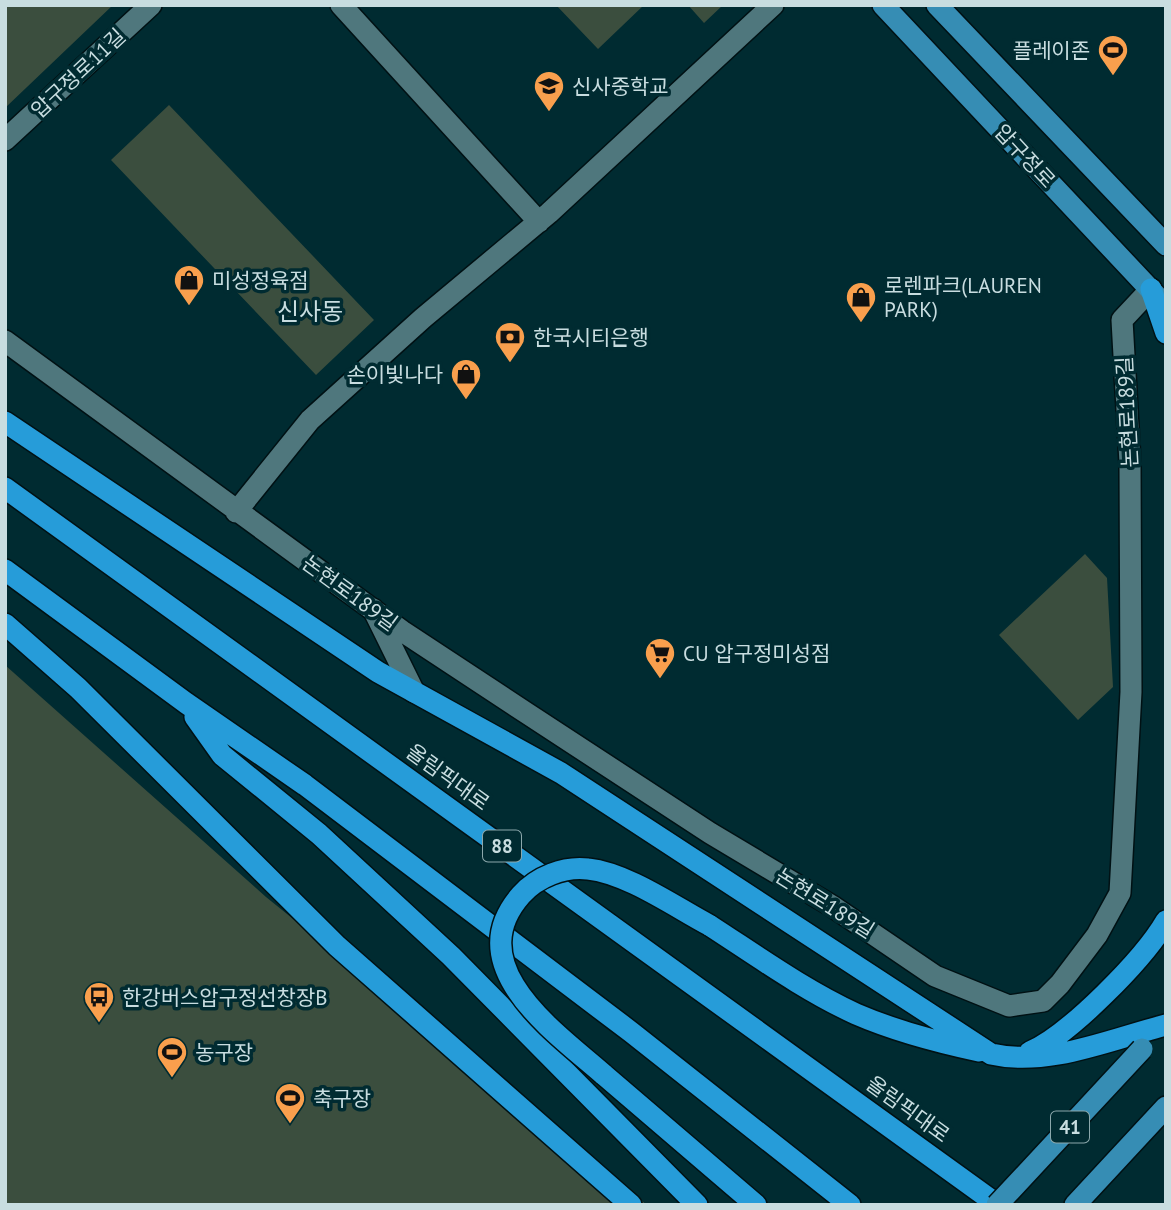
<svg xmlns="http://www.w3.org/2000/svg" width="1171" height="1210" font-family="'PT Sans','Noto Sans KR',sans-serif">
	<style>
		.green { fill: #3b4e3e }
		.lines { fill: none; stroke-linecap: round; stroke-linejoin: round }
		.minor-casing { stroke: #001114; stroke-width: 24 }
		.major-casing { stroke: #001114; stroke-width: 24 }
		.highway-casing { stroke: #001114; stroke-width: 24 }
		.minor { stroke: #4f777d; stroke-width: 21 }
		.major { stroke: #368db4; stroke-width: 21 }
		.highway { stroke: #269cd9; stroke-width: 21 }
		.major-bridge-casing { stroke: #001114; stroke-width: 24; stroke-linecap: butt }
		.highway-bridge-casing { stroke: #001114; stroke-width: 24; stroke-linecap: butt }
		.major-bridge { stroke: #368db4; stroke-width: 21 }
		.highway-bridge { stroke: #269cd9; stroke-width: 21 }
		.labels { text-anchor: middle; dominant-baseline: central; stroke-width: 7; stroke-linejoin: round; paint-order: stroke }
		.shield { fill: #002b31; stroke: #8ca8ac; stroke-width: 2 }
		.shield-label { font-size: 19px; font-weight: bold; fill: #c8dde0 }
		.poi-label { font-size: 21px; fill: #c8dde0; stroke: #002b31; text-anchor: start }
		.street-label { font-size: 21px; fill: #c8dde0; stroke: #002b31 }
		.quarter-label { font-size: 24px; fill: #c8dde0; stroke: #002b31 }
	</style>
	<rect width="100%" height="100%" fill="#002b31"/>
	<path class="green" d="M5,5H113L5,108Z
		M556,5H644L598,49Z
		M688,5H723L704,23Z
		M169,105L374,320L316,375L111,160Z
		M1085,554L1107,578L1113,687L1078,720L999,635Z
		M5,665L266,897L647,1205H5Z"/>
	<g class="lines">
		<g class="minor-casing">
			<path id="minor" d="M341,5L539,222
				M5,140L151,5
				M5,341L402,631L528,714L710,833L832,906L935,976L1009,1006L1043,1001L1060,984L1097,935L1120,893L1131,692L1130,463L1122,320L1151,289
				M236,512L310,420L423,318L549,213L773,5
				M373,609L414,692"/>
		</g>
		<g class="major-casing">
			<path id="major" d="M883,5L1162,302
				M937,5L1166,245
				M1075,1205L1166,1107"/>
		</g>
		<g class="highway-casing">
			<path id="highway" d="M1151,289L1166,333
				M5,422L378,672L561,773L991,1054C1048,1067 1111,1039 1166,1025
				M5,488L998,1205
				M5,570L186,703L305,785L631,1032L850,1205
				M5,624L78,688L337,946L631,1205
				M195,717L222,755L319,834L451,956L697,1205
				M709,925C757,956 804,990 856,1014C895,1031 937,1042 979,1051
				M1030,1052C1069,1035 1144,959 1166,921
				M603,1074L756,1205"/>
		</g>
		<use href="#minor" class="minor"/>
		<use href="#major" class="major"/>
		<use href="#highway" class="highway"/>
		<g class="major-bridge-casing">
			<path id="major-bridge" d="M997,1205L1142,1049"/>
		</g>
		<g class="highway-bridge-casing">
			<path id="highway-bridge" d="M603,1074C555,1032 459,966 521,895C537,877 564,866 588,869C627,873 675,907 709,925"/>
		</g>
		<use href="#major-bridge" class="major-bridge"/>
		<use href="#highway-bridge" class="highway-bridge"/>
	</g>
	<defs>
		<g id="stadium-pin" transform="scale(1.575)"><path d="M0 17L-7.5 6A9.5 9.5 0 1 1 7.5 6Z" fill="#f99f4d" stroke="#002b31"/><path d="M0-5a6.5 5 0 1 0 0 10a6.5 5 0 1 0 0-10ZM-3.5-1.8h7v3.6h-7Z" fill="#111"/></g>
		<g id="school-pin" transform="scale(1.575)"><path d="M0 17L-7.5 6A9.5 9.5 0 1 1 7.5 6Z" fill="#f99f4d" stroke="#002b31"/><path d="M0-5L7-2L0 1L-7-2ZM-4 1L0 2.5L4 1V4Q0 6-4 4Z" fill="#111"/></g>
		<g id="shop-pin" transform="scale(1.575)"><path d="M0 17L-7.5 6A9.5 9.5 0 1 1 7.5 6Z" fill="#f99f4d" stroke="#002b31"/><path d="M-5-2.5h2.3a2.7 3.5 0 0 1 5.4 0H5L5.5 6h-11ZM-1.5-2.5h3a1.5 2.3 0 0 0-3 0Z" fill="#111"/></g>
		<g id="bank-pin" transform="scale(1.575)"><path d="M0 17L-7.5 6A9.5 9.5 0 1 1 7.5 6Z" fill="#f99f4d" stroke="#002b31"/><path d="M-6-4H6V4H-6ZM0-2.3a2.3 2.3 0 1 0 0 4.6a2.3 2.3 0 1 0 0-4.6Z" fill="#111"/></g>
		<g id="supermarket-pin" transform="scale(1.575)"><path d="M0 17L-7.5 6A9.5 9.5 0 1 1 7.5 6Z" fill="#f99f4d" stroke="#002b31"/><path d="M-6-5.5h2.5l.6 2H6L4.5 2H-2.5L-4.4-4H-6ZM-1.5 3.2a1.3 1.3 0 1 0 .1 0ZM3 3.2a1.3 1.3 0 1 0 .1 0Z" fill="#111"/></g>
		<g id="bus-pin" transform="scale(1.575)"><path d="M0 17L-7.5 6A9.5 9.5 0 1 1 7.5 6Z" fill="#f99f4d" stroke="#002b31"/><path d="M-5-6H5V4H4V6H2V4H-2V6H-4V4H-5ZM-3.5-4V0h7V-4ZM-3.5 1.2v1.5H-2V1.2ZM2 1.2v1.5H3.5V1.2Z" fill="#111"/></g>
	</defs>
	<g fill-rule="evenodd">
		<use href="#stadium-pin" x="1113" y="50"/>
		<use href="#school-pin" x="549" y="86"/>
		<use href="#shop-pin" x="189" y="280"/>
		<use href="#shop-pin" x="861" y="297"/>
		<use href="#bank-pin" x="510" y="337"/>
		<use href="#shop-pin" x="466" y="374"/>
		<use href="#supermarket-pin" x="660" y="653"/>
		<use href="#bus-pin" x="99" y="997"/>
		<use href="#stadium-pin" x="172" y="1052"/>
		<use href="#stadium-pin" x="290" y="1098"/>
	</g>
	<g class="labels">
		<g class="shield">
			<rect x="483" y="830.5" width="38" height="31" rx="5"/>
			<rect x="1051" y="1111.5" width="38" height="31" rx="5"/>
		</g>
		<g class="shield-label">
			<text x="502" y="846">88</text>
			<text x="1070" y="1127">41</text>
		</g>
		<g class="poi-label">
			<text x="1090" y="50" text-anchor="end">플레이존</text>
			<text x="572" y="86">신사중학교</text>
			<text x="212" y="280">미성정육점</text>
			<text x="884" y="285">로렌파크(LAUREN<tspan x="884" dy="24">PARK)</tspan></text>
			<text x="533" y="337">한국시티은행</text>
			<text x="443" y="374" text-anchor="end">손이빛나다</text>
			<text x="683" y="653">CU 압구정미성점</text>
			<text x="122" y="997">한강버스압구정선창장B</text>
			<text x="195" y="1052">농구장</text>
			<text x="313" y="1098">축구장</text>
		</g>
		<g class="street-label">
			<text transform="translate(78 73) rotate(-43)">압구정로11길</text>
			<text transform="translate(1025 156) rotate(47)">압구정로</text>
			<text transform="translate(1127 412) rotate(-93)">논현로189길</text>
			<text transform="translate(350 593) rotate(36)">논현로189길</text>
			<text transform="translate(448 777) rotate(36)">올림픽대로</text>
			<text transform="translate(825 903) rotate(32)">논현로189길</text>
			<text transform="translate(908 1109) rotate(36)">올림픽대로</text>
		</g>
		<g class="quarter-label">
			<text x="310" y="311">신사동</text>
		</g>
	</g>
	<rect width="1171" height="1210" fill="none" stroke="#c8dde0" stroke-width="14"/>
</svg>
